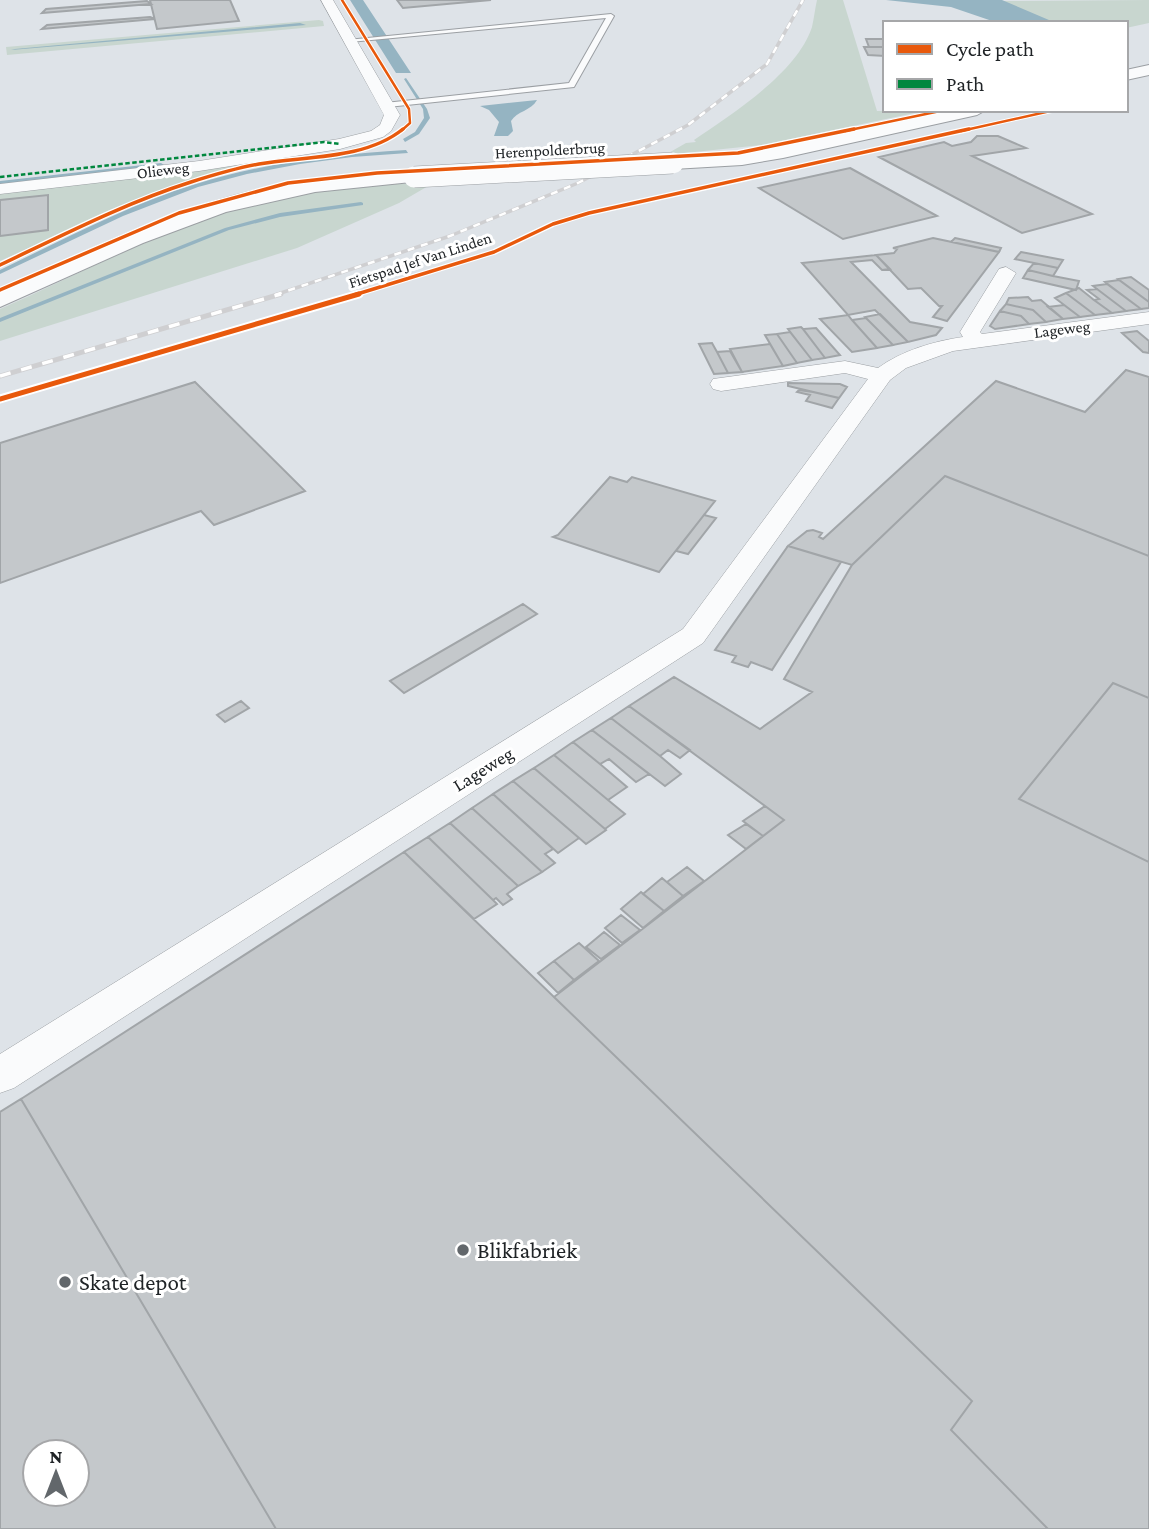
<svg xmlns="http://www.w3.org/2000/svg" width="1149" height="1529" font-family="'Crimson Pro',serif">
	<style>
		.green { fill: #c8d6cf }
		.water { fill: #95b4c2 }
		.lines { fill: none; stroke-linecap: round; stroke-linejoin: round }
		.stream { fill: #95b4c2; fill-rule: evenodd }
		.building { fill: #c4c8cb; stroke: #a1a5a8; stroke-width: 2; fill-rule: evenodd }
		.lane-casing { stroke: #9b9fa3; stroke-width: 2 }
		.street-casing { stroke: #9b9fa3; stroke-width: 1 }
		.secondary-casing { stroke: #9b9fa3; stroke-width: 2 }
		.lane { fill: #fafbfc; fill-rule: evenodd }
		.street { fill: #fafbfc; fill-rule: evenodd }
		.secondary { fill: #fafbfc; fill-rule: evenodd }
		.rail-far1-casing { stroke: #cfcfd1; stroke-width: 3.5 }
		.rail-casing { stroke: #cfcfd1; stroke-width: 5 }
		.rail-far1 { stroke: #fff; stroke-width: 2.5; stroke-dasharray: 7; stroke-linecap: butt }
		.rail { stroke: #fff; stroke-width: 3.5; stroke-dasharray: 11; stroke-linecap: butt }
		.secondary-bridge-casing { stroke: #9b9fa3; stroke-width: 22; stroke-linecap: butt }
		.secondary-bridge { stroke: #fafbfc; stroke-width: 21 }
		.quiet { stroke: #00873e; stroke-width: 2.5; stroke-dasharray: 4.5 2.5; stroke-linecap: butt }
		.cycleway-far2-casing { stroke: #fff; stroke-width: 4.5 }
		.cycleway-far1-casing { stroke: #fff; stroke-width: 6 }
		.cycleway-casing { stroke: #fff; stroke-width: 9 }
		.cycleway-far2 { stroke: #e8590c; stroke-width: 2.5 }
		.cycleway-far1 { stroke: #e8590c; stroke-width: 3.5 }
		.cycleway { stroke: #e8590c; stroke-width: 5 }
		.poi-dot { fill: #62676b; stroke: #fff; stroke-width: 2.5 }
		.labels { text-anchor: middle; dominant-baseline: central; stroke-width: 6; stroke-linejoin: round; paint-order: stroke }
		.far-street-label { font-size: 16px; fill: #202427; stroke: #fff }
		.street-label { font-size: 19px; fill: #202427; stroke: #fff }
		.near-poi-label { font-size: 23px; fill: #202427; stroke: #fff; text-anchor: start }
	</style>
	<rect width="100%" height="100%" fill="#dee3e8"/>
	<path class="green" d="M817,0H843L877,111L929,110L762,145L665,155L686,143L696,142L694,140C732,114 797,73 812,27C814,18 815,9 817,0Z
		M1149,0V23L1126,28V23H1044L1001,1Z
		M319,20L323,21L324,26L7,55L6,47Z
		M260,163L212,174L151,193L0,261V236L48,229V195L0,200V194Z
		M435,182L399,203L297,248L0,341V309C91,269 183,218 282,197C332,186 384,185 435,182Z"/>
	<path class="water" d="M350,0H363L411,73H396Z
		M886,0H1002L1056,23H998L951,7Z
		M300,23L306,25L11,50L15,49Z
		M537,100C531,111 517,111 511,121L513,131L508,136H494L499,122L489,110L480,106Z"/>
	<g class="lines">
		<path class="stream" d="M406,78L427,109L430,118L419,134L405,142L403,139L415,132L424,118L423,109L404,79Z
			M406,150L408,153L352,157L300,164L247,174L198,187L123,216L0,274V270C64,239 128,205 196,184C264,163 335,154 406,150Z
			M161,163L164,165L163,166L0,185V181Z
			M361,202L363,203V205L280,217L229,230L0,322V318L225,228L280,213Z"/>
	</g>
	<path class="building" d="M150,0H230L239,21L157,29Z
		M397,0H491L403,8Z
		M147,1L151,4L42,13L46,9Z
		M150,17L155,19L42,29L47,25Z
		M866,39H885V47H869Z
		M864,47H885V56L868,55Z
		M977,136H998L1026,148L972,156L1092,214L1022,233L879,157L944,142L952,146L971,142Z
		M850,168L937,216L843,239L759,188Z
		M48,195V230L0,236V200Z
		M933,238L999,252L947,321L933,317L942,306H939L921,288L908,289L876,255L894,253L897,249L893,248Z
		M955,238L1001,248L999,252L951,242Z
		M1021,252L1063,260L1058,268L1015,259Z
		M876,255L890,269L882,270L872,260L851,262L910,322L942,328L936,335L908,342L875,310L848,315L802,263Z
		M1034,263L1058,268L1053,276L1028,270Z
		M1028,270L1053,276L1079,281L1076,290L1023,278Z
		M1131,277L1149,290V302L1118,279Z
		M1119,280L1149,302V308L1141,309L1105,282Z
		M1107,284L1141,309L1126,311L1093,286Z
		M1079,288L1094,300L1112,313L1095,315L1066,293Z
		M1097,289L1126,311L1112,313L1094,300L1099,299L1087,290Z
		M1066,293L1095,315L1080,317L1055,298Z
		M1028,297L1032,301L1041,300L1063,319L1046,322L1033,310L1006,304L1009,298Z
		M1006,304L1033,310L1046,322L1029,324L1021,316L1000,311Z
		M1064,305L1080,317L1063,319L1048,307Z
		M1000,311L1021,316L1029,324L995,329L990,326Z
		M880,314L908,342L893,345L865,317Z
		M848,315L852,320L877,348L852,352L820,319Z
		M866,318L893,345L877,348L852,320Z
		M801,327L803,329L825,358L812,360L788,329Z
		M816,328L840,355L825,358L803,329Z
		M1137,331L1149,341V353L1143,352L1122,333Z
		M790,332L812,360L797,363L777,334Z
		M777,334L797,363L783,366L765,335Z
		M712,343L717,352L728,373L714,374L699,344Z
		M770,344L783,366L742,372L730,349Z
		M730,351L742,372L728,373L717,352Z
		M1126,370L1149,377V556L945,476L852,565L788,546L807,531L813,530L822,533L819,537L823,539L996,381L1085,412Z
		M195,382L305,491L214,525L201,511L0,583V443Z
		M788,383L840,384L847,387L839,398L788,386Z
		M799,390L813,392L839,398L832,408L806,401L810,395L797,392Z
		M945,476L1149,556V698L1113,683L1019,799L1149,862V1529H1048L951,1430L972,1401L554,997L784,820L629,706L674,677L760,729L812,692L784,679L852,565Z
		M610,477L627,482L632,477L715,501L659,572L553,537L558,535Z
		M704,515L716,518L688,554L676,551Z
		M788,546L841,562L772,670L751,662L748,667L732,662L736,656L715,650Z
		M523,604L537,614L404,693L390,681Z
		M1113,683L1149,698V862L1019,799Z
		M241,701L249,708L225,722L217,715Z
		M629,706L690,750L680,758L668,750L660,756L611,718Z
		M611,718L660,756L681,774L665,786L592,730Z
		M592,730L649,774L636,782L609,759L600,764L573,742Z
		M573,742L600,764L627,787L608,800L554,755Z
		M554,755L608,800L625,814L605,829L534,768Z
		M534,768L605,829L606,830L586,844L513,781Z
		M513,781L579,838L558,853L493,794Z
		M493,794L553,849L545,854L555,863L542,872L472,808Z
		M765,806L784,820L763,836L743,821Z
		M472,808L542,872L518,886L450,823Z
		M450,823L518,886L507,894L512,899L503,905L496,898L493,900L428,837Z
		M746,824L763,836L746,849L728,835Z
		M428,837L493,900L497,904L474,919L404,852Z
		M404,852L972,1401L951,1430L1048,1529H276L21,1099Z
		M687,867L704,881L683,896L667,882Z
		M662,878L683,896L664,911L643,894Z
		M641,892L664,911L643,928L621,909Z
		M621,915L640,930L622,943L605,928Z
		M604,932L620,945L601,959L586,947Z
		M579,943L599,961L574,980L554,961Z
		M554,961L574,980L558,993L538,973Z
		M21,1099L276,1529H0V1112ZM35,1452H77V1494H35Z"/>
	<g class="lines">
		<g class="lane-casing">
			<path id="lane" d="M611,14L614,16L574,87L388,107L385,103L569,83L606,18L350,42L347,40Z"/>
		</g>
		<g class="street-casing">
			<path id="street" d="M321,0H333L400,115L391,131L383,137L340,149L199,171L0,194V184L199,161L339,139L371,131L380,125L384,115Z
				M1006,267L1016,273L980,332L982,334L1149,312V324L953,351L906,368L890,380L703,643L14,1088L0,1093V1054L683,629L868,379L845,373L721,391L713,389L710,384L713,379L845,361L878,368C901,351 934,341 963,337L960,332L999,269Z"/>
		</g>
		<g class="secondary-casing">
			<path id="secondary" d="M1149,65V75L1126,80V70Z
				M950,110H986L977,115L783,158L742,165L673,169L666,167L663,163L666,159L673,157L742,153Z
				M414,171L421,173L424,177L421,181L315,192L226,212L143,243L0,307V291C77,256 152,218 233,196C292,180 353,175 414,171Z"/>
		</g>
		<use href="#lane" class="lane"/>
		<use href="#street" class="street"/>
		<use href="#secondary" class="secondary"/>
		<g class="rail-far1-casing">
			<path id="rail-far1" d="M275,295L450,236L578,183L688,125L767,64L803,0"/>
		</g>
		<g class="rail-casing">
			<path id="rail" d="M0,376L281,294"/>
		</g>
		<use href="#rail-far1" class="rail-far1"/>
		<use href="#rail" class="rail"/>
		<g class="secondary-bridge-casing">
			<path id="secondary-bridge" d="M414,177L673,163"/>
		</g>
		<use href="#secondary-bridge" class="secondary-bridge"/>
		<path class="quiet" d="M0,177L324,142L340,144"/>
		<g class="cycleway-far2-casing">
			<path id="cycleway-far2" d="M342,0L409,109L410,123L401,131
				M845,131L945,110
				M961,131L1055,110"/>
		</g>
		<g class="cycleway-far1-casing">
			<path id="cycleway-far1" d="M0,265C63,235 125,203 191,182C213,175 236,168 259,164C304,156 365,160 403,129
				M0,290L179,213L288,183L377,173L738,153L854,129
				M354,295L494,252L553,224L589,213L969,129"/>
		</g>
		<g class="cycleway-casing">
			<path id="cycleway" d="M0,399L359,294"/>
		</g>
		<use href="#cycleway-far2" class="cycleway-far2"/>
		<use href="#cycleway-far1" class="cycleway-far1"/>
		<use href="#cycleway" class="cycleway"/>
	</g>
	<g class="poi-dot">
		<circle cx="463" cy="1250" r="7"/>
		<circle cx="65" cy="1282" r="7"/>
	</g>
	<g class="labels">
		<g class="far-street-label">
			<text transform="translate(550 150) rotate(-3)">Herenpolderbrug</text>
			<text transform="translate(163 170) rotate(-7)">Olieweg</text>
			<text transform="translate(420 260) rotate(-18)">Fietspad Jef Van Linden</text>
			<text transform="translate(1062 329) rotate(-7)">Lageweg</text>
		</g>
		<g class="street-label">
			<text transform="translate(483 769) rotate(-32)">Lageweg</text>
		</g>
		<g class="near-poi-label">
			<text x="477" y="1250">Blikfabriek</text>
			<text x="79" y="1282">Skate depot</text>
		</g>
	</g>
	<rect x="883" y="21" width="245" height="91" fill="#ffffff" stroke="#a6a7a9" stroke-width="2"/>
	<rect x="897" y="44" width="35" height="10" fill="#e8590c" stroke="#a6a7a9" stroke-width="2"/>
	<text x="946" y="56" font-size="21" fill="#202427">Cycle path</text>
	<rect x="897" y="79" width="35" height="10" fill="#00873e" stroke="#a6a7a9" stroke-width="2"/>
	<text x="946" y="91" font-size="21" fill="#202427">Path</text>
	<g transform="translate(56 1473)"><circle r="33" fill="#ffffff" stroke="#a6a7a9" stroke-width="2"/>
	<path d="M0-5L12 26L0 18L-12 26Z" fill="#62676b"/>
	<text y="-10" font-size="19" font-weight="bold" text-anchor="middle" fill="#202427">N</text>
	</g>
</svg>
